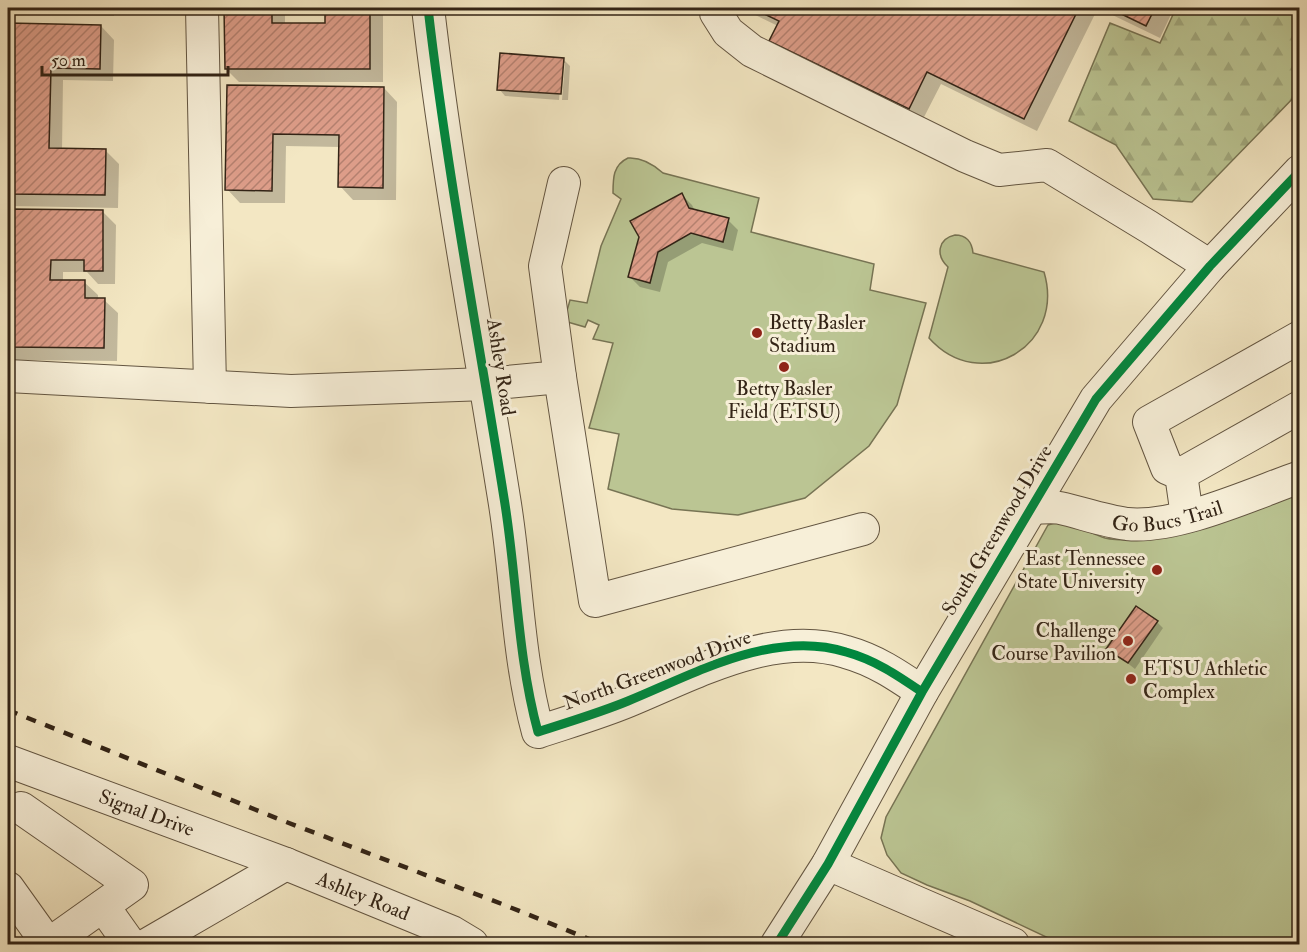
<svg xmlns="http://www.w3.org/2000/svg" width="1307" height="952" font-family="'IM FELL Double Pica',serif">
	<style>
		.forest { fill: url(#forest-firs); stroke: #777454; stroke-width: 1.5 }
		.park { fill: #bbc593; stroke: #777454; stroke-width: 1.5 }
		.shadow { fill: #0003 }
		.building { fill: url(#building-hatch); stroke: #332416; stroke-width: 1.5 }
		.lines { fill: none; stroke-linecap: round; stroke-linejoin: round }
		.minor-casing { stroke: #635541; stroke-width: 34 }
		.minor { stroke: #f7efd8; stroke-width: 32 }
		.rail { stroke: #332416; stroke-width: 4.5; stroke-dasharray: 10 10; stroke-linecap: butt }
		.cycleway-casing { stroke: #f7efd8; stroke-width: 13 }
		.cycleway { stroke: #00873e; stroke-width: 9 }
		.poi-dot { fill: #8f2418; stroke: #f7efd8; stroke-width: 2 }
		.labels { text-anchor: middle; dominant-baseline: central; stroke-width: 6; stroke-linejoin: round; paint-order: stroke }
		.poi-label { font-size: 20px; fill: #332416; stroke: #f7efd8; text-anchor: start }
		.street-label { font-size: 20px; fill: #332416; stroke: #f7efd8 }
	</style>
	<defs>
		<pattern id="forest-firs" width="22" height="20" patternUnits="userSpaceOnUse" patternTransform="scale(1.5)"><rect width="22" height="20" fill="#bbc593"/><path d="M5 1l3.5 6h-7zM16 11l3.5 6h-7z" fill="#a1a97e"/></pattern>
		<pattern id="building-hatch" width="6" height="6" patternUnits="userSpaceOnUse" patternTransform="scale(1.5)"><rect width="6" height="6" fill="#dd9d89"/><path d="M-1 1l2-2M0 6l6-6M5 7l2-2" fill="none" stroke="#b4806f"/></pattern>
	</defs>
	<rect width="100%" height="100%" fill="#f3e7c3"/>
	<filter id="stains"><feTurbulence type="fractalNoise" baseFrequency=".00333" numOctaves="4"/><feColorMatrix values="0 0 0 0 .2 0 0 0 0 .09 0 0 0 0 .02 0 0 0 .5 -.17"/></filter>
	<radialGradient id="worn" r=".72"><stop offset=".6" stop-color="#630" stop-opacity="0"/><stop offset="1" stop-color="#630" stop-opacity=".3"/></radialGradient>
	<path class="forest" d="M1176,8H1299V92L1192,202L1153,199L1116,145L1069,121L1110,23L1160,43Z"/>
	<path class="park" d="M628,158C642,157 653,164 663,173L759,198L751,232L874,264L870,290L926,303L897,405L869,446L805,498L738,515L672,509L608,489L619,434L589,428L613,343L593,339L599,325L588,320L585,327L564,321L570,300L587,303L601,246L621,199L613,193C613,178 613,165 628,158Z
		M955,235C966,235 972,242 973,253L1044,272C1066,346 981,396 929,338L948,267C936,256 937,239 955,235Z
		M1299,489V944H1061L970,901L927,885L901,873L887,855L881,838L886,817L1048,525C1067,518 1086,532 1105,538C1113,540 1123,540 1132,540C1189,540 1248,511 1299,489Z"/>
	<path class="shadow" d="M8,8H114V16L12,15L8,11Z
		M226,8H285V24H327V8H383V82H239L226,69Z
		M741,8H1174L1160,38L1098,8L1037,131L941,84L922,121L784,54L771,40L778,26Z
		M8,25L101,26L114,40L113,81L63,80L62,150H105L119,164L118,208L13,206L8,201Z
		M563,59L570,66L568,100H562L565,63H562L559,100L505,96L499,89Z
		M228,86L384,88L397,102L396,200H353L340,186V147L286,146L285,203H240L227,189Z
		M682,195L692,205L695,211L728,220L738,230L733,251L702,243L668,262L660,292L640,287L630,277Z
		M8,210L103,212L116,225L115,284H98L87,272H63V281L84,282L98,295V300H104L118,313L117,361L14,360L8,353Z
		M1157,622L1163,628L1135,669L1108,648Z"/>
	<path class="building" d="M224,8H272V23H325V8H370V69H225Z
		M752,8H1079L1024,119L927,72L909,109L769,41L779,21Z
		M1109,8H1155L1146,26Z
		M8,23L101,25L100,69L51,68L49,148L106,149L105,195L8,194Z
		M500,53L564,58L561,94L497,90Z
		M227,85L384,87L383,188L338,187L339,135L273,134L272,191L225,190Z
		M682,193L689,208L729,218L723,242L691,233L658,252L650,283L628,277L639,237L630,221Z
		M8,209L103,210V271H84V260H51L50,280H85V298H105L104,348L8,347Z
		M1136,606L1158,621L1128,663L1106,649Z"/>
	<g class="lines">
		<g class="minor-casing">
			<g id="minor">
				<path d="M202,8L210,387"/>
				<path d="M428,8C447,172 478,335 504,498C517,576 517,655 538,732C568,722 599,713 628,701C694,674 773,629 846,652C875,660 897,675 922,692"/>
				<path d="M717,8L716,13L728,32L752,51L965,156L999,170L1047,165L1149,227L1210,266"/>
				<path d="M8,376L291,391L486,384L560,377L545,266L564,183"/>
				<path d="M560,377L595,601L863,529"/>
				<path d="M1181,474L1300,407"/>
				<path id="s1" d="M1032,508C1041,508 1051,506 1060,508C1082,513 1104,521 1127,524C1177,529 1252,494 1300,477"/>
				<path d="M1187,516L1181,474L1167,468L1149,422L1300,337"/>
				<path id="s2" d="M8,761L286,864L452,932L472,944"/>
				<path d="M21,808L132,885L49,944"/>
				<path d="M828,864L1013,944"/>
				<path d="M8,888L48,944"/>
				<path d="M103,906L130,944"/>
				<path d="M148,944L286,864"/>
				<path d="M777,944L828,864L922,692L1096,399L1210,266L1300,171"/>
			</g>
		</g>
		<use href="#minor" class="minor"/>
		<path class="rail" d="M8,710L281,820L502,904L601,944"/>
		<g class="cycleway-casing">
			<path id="cycleway" d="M428,8C447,172 478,335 504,498C517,576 517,655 538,732C568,722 599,713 628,701C694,674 773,629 846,652C875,660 897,675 922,692
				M777,944L828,864L922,692L1096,399L1210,266L1300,171"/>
		</g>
		<use href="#cycleway" class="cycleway"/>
	</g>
	<g class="poi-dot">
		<circle cx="757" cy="333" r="6"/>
		<circle cx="784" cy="367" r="6"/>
		<circle cx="1157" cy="570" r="6"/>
		<circle cx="1128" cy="641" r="6"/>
		<circle cx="1131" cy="679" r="6"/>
	</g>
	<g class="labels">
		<g class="poi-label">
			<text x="769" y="322">Betty Basler<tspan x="769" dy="23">Stadium</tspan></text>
			<text x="784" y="388" text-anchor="middle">Betty Basler<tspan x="784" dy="23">Field (ETSU)</tspan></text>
			<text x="1145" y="558" text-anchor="end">East Tennessee<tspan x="1145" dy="23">State University</tspan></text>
			<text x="1116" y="630" text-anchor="end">Challenge<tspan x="1116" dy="23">Course Pavilion</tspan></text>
			<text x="1143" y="668">ETSU Athletic<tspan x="1143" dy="23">Complex</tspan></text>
		</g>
		<g class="street-label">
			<text transform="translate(501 367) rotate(81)">Ashley Road</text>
			<text stroke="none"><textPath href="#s1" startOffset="138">Go Bucs Trail</textPath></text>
			<text transform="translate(997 530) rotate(-59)">South Greenwood Drive</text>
			<text transform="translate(657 670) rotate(-20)">North Greenwood Drive</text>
			<text stroke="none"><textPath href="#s2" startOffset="148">Signal Drive</textPath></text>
			<text stroke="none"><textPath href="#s2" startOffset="380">Ashley Road</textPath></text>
		</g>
	</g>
	<rect width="1307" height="952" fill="none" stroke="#f3e7c3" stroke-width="30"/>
	<rect x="9" y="9" width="1289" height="934" fill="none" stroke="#332416" stroke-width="3"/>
	<rect x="15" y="15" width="1277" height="922" fill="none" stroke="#332416" stroke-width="1.5"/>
	<path d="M42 66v9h186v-9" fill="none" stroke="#332416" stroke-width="3"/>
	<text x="51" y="66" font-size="18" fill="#332416" stroke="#f7efd8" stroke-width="4.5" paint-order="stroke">50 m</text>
	<rect width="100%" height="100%" filter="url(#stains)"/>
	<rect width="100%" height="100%" fill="url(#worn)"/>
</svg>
